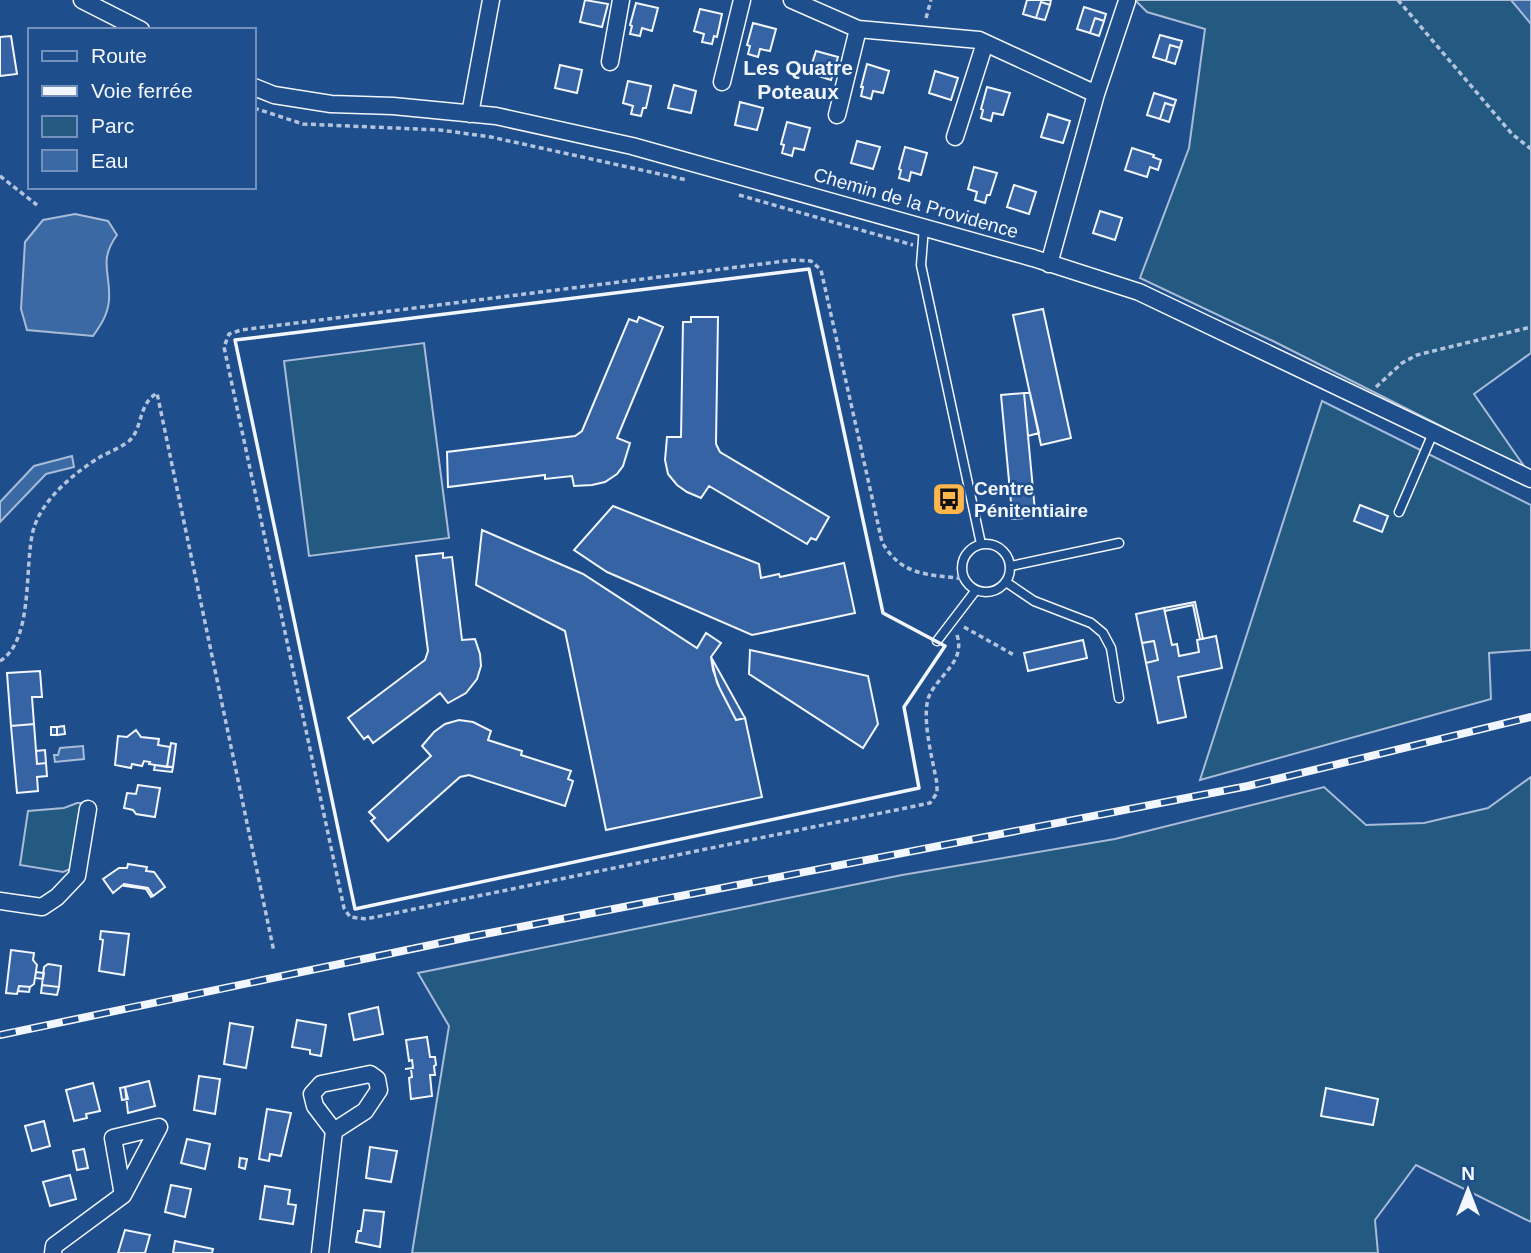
<svg xmlns="http://www.w3.org/2000/svg" width="1531" height="1253" font-family="Helvetica,sans-serif">
	<style>
		.green { fill: #245a82; stroke: #a8bbd7; stroke-width: 2 }
		.water { fill: #3b69a3; stroke: #a8bbd7; stroke-width: 2 }
		.building { fill: #3563a3; stroke: #f2f6ff; stroke-width: 2 }
		.lines { fill: none; stroke-linecap: round; stroke-linejoin: round }
		.service-casing { stroke: #f2f6ff; stroke-width: 11 }
		.minor-casing { stroke: #f2f6ff; stroke-width: 19 }
		.path { stroke: #b3c4dc; stroke-width: 3.5; stroke-dasharray: 5 3.5; stroke-linecap: butt }
		.service { stroke: #1f4e8c; stroke-width: 8 }
		.minor { stroke: #1f4e8c; stroke-width: 16 }
		.rail-casing { stroke: #f2f6ff; stroke-width: 8 }
		.rail { stroke: #1f4e8c; stroke-width: 5; stroke-dasharray: 16; stroke-linecap: butt }
		.wall { stroke: #f2f6ff; stroke-width: 3.5 }
		.labels { text-anchor: middle; dominant-baseline: central; stroke-width: 5; stroke-linejoin: round; paint-order: stroke }
		.street-label { font-size: 19px; fill: #f2f6ff; stroke: #1f4e8c }
		.poi-label { font-size: 19px; font-weight: bold; fill: #f2f6ff; stroke: #1f4e8c; text-anchor: start }
		.neighbourhood-label { font-size: 21px; font-weight: bold; fill: #f2f6ff; stroke: #1f4e8c }
	</style>
	<rect width="100%" height="100%" fill="#1f4e8c"/>
	<path class="green" d="M1135,0H1511L1528,18L1531,24V353L1474,394L1526,469L1273,341L1140,278L1189,148L1205,29L1147,12Z
		M424,343L449,538L309,556L284,361Z
		M1322,401L1531,505V650L1489,653L1491,699L1200,780Z
		M1531,777V1222L1416,1165L1375,1220L1378,1253H412L449,1026L418,973L902,875L1115,839L1324,787L1366,825L1424,823L1488,808Z
		M77,803H84L73,868L63,872L20,865L28,811L64,808Z"/>
	<path class="water" d="M1511,0H1531V24Z
		M75,214L108,221L117,235C98,261 111,273 109,300C108,314 101,325 93,336L27,330L21,309L25,242L43,220Z
		M72,456L74,467L46,474L0,522V502L34,466Z
		M83,746L84,759L55,762L54,755H58L60,748Z"/>
	<path class="building" d="M585,0L608,4L602,27L580,22Z
		M1027,0H1051L1050,5L1041,2L1036,18L1023,14Z
		M1041,2L1050,5L1045,20L1036,18Z
		M636,3L658,8L652,31L642,28L640,36L630,34L632,26L630,25Z
		M1084,7L1106,14L1104,21L1095,18L1090,33L1077,29Z
		M700,9L722,14L717,37L714,36L712,44L702,42L704,34L694,31Z
		M1095,18L1104,21L1099,36L1090,33Z
		M753,23L776,29L770,51L760,49L758,57L748,54L750,46L747,45Z
		M1160,35L1182,41L1180,48L1170,45L1166,61L1153,57Z
		M11,36L17,74L0,76V37Z
		M1170,45L1180,48L1175,64L1166,61Z
		M816,51L838,57L831,80L809,73Z
		M867,64L889,71L883,93L873,91L871,99L861,96L863,87H861Z
		M560,65L582,70L577,93L555,88Z
		M935,71L958,78L951,100L929,93Z
		M628,81L651,86L646,108H643L641,116L631,114L633,106L623,103Z
		M674,85L696,91L691,113L668,108Z
		M987,87L1010,93L1003,115L993,113L991,121L981,118L983,110L981,109Z
		M1154,93L1176,100L1174,106L1165,103L1160,119L1147,115Z
		M740,102L763,108L757,130L735,125Z
		M1165,103L1174,106L1169,122L1160,119Z
		M1048,114L1070,121L1063,143L1041,137Z
		M787,122L810,128L804,150L794,148L792,156L782,153L784,145L781,144Z
		M857,141L880,147L873,169L851,163Z
		M905,147L927,153L921,175L911,172L909,181L899,178L901,170L899,169Z
		M1132,148L1154,155L1153,157L1161,160L1158,170L1150,167L1147,177L1125,170Z
		M974,167L997,173L990,195H987L985,203L975,200L977,192L968,189Z
		M1014,185L1036,192L1029,214L1007,207Z
		M1100,211L1122,218L1115,240L1093,233Z
		M1043,309L1071,438L1041,445L1013,315Z
		M639,317L663,327L617,438L630,443L623,466L617,474L605,482L592,485L574,486L572,476L545,479V475L448,487L447,452L575,436L582,431L629,319L637,322Z
		M691,317H718L716,444L720,452L829,517L816,540L811,538L807,544L709,486L701,498L687,492L677,485L668,474L665,460L667,437H681L683,322H691Z
		M1024,393H1030L1039,433L1028,436Z
		M1024,393L1035,511L1012,513L1001,395Z
		M1360,505L1388,516L1382,532L1354,521Z
		M613,506L759,564L761,578L779,574L780,577L844,563L855,613L752,635L607,572L574,550Z
		M1035,511V517L1012,519V513Z
		M482,530L583,574L697,648L706,633L721,643L711,657L713,670L720,689L736,720L745,718L762,797L606,830L565,631L476,585Z
		M443,553V558L452,557L462,640L475,639L480,654L481,666L477,679L466,693L448,703L440,693L373,743L368,736L364,739L348,718L425,660L428,651L416,556Z
		M1195,602L1203,639H1200L1193,605L1165,611L1164,608Z
		M1164,608L1172,645L1177,644L1179,656L1199,652L1197,640L1216,636L1222,668L1178,677L1186,717L1158,723L1146,663L1158,660L1154,641L1142,643L1136,614Z
		M1083,640L1087,658L1028,671L1024,653Z
		M1154,641L1158,660L1146,663L1142,643Z
		M750,650L868,676L878,724L863,748L749,674Z
		M711,657L745,718L736,720L717,683Z
		M40,671L42,697H32L34,724L11,726L7,673Z
		M459,720L473,722L491,731L488,740L522,751L521,755L571,771L568,779L573,781L565,806L469,775L460,777L388,841L371,821L375,818L369,812L431,756L422,746L434,732L445,724Z
		M34,724L37,764L46,763L47,776L37,777L38,791L17,793L11,726Z
		M64,726L65,734L57,735V727Z
		M51,727H57V735H51Z
		M136,730L141,737L159,739L158,745L170,747L167,767L149,764L150,762L144,761L142,766L132,764L131,768L115,765L118,736L127,737Z
		M171,743L176,744L173,767H167Z
		M45,750L46,763L37,764L36,751Z
		M155,765L173,767L172,772L154,770Z
		M138,785L160,788L155,817L136,814L133,810L124,808L127,793L136,794Z
		M128,864L147,867L146,871L154,872L165,887L153,896L148,888L124,884L113,893L103,879L119,868H127Z
		M124,884L148,888L153,896L151,897L146,889L124,886Z
		M101,931L129,934L124,975L99,971L103,940L100,939Z
		M11,950L34,953L33,960L37,965L34,984L30,987L19,986L17,994L6,993Z
		M48,964L61,966L59,987L42,985L44,967Z
		M36,972L44,973L43,979L35,978Z
		M42,985L59,987L57,995L41,993Z
		M19,986L30,987L29,992L18,991Z
		M378,1007L383,1034L354,1040L349,1014Z
		M297,1020L326,1025L321,1056L310,1054V1050L292,1047Z
		M230,1023L253,1027L246,1068L224,1064Z
		M427,1037L430,1057H435L436,1065L434,1066L435,1075H430L432,1096L411,1099L409,1078L412,1077L411,1069H405L413,1068L412,1060L409,1061L406,1040Z
		M199,1076L220,1079L215,1114L194,1110Z
		M149,1081L155,1106L128,1113L125,1087Z
		M93,1083L100,1111L86,1114L87,1118L74,1121L66,1090Z
		M125,1087L128,1099L122,1100L120,1088Z
		M1326,1088L1378,1099L1373,1125L1321,1116Z
		M267,1109L291,1113L281,1156L270,1154L269,1161L259,1159Z
		M44,1121L50,1146L32,1151L25,1126Z
		M187,1139L210,1144L205,1169L181,1163Z
		M370,1147L397,1151L391,1182L366,1178Z
		M84,1149L88,1168L77,1170L73,1151Z
		M240,1158L247,1159L245,1169L239,1167Z
		M70,1175L76,1199L50,1206L43,1182Z
		M171,1185L191,1189L185,1217L165,1212Z
		M265,1186L290,1190L288,1204L296,1205L293,1224L260,1219Z
		M364,1210L384,1212L380,1247L356,1242L358,1231H361Z
		M125,1230L150,1235L145,1253H118Z
		M175,1241L213,1249L212,1253H173Z"/>
	<g class="lines">
		<g class="service-casing">
			<path id="service" d="M924,227L921,265L981,544
				M1399,512L1433,433
				M962 568a24 24 0 1 1 48 0a24 24 0 1 1-48 0Z
				M1011,566L1119,543
				M1006,582L1034,601L1091,623L1103,633L1111,648L1119,698
				M937,641L976,590"/>
		</g>
		<g class="minor-casing">
			<path id="minor" d="M82,0L141,30
				M792,0L858,29L979,40L1096,94L1049,264
				M610,62L621,0
				M722,82L742,0
				M254,87L274,95L331,104L393,106L496,116L632,146L1033,258L1139,292L1531,479
				M1096,94L1127,1
				M470,114L491,0
				M837,115L858,29
				M955,137L985,43
				M0,901L42,907L57,897L77,876L88,809
				M53,1253L54,1246L123,1195L159,1127L113,1138L123,1195
				M320,1253L334,1131L315,1106L312,1094L321,1084L370,1074L377,1079L379,1090L365,1111L334,1131"/>
		</g>
		<path class="path" d="M1398,0L1512,134L1531,149
			M926,18L931,0
			M254,108L303,124L440,130L491,137L687,180
			M0,176L37,205
			M739,195L913,245
			M1376,387L1402,363L1417,355L1531,327
			M964,627L1014,655
			M957,635C965,660 943,672 931,692C919,712 933,760 937,784V793L930,803L366,919L350,917L344,908L224,347L229,334L241,330L793,260L811,261L821,270L882,542C902,577 928,574 965,579
			M0,661C34,640 24,567 33,531C41,500 74,473 100,457C109,452 125,446 132,438C143,423 139,404 157,393L274,952"/>
		<use href="#service" class="service"/>
		<use href="#minor" class="minor"/>
		<g class="rail-casing">
			<path id="rail" d="M0,1035L469,937L1248,786L1531,717"/>
		</g>
		<use href="#rail" class="rail"/>
		<path class="wall" d="M809,269L883,613L945,646L904,707L919,788L355,909L235,340Z"/>
	</g>
	<defs>
		<g id="bus-square" transform="scale(1.75)"><rect x="-9" y="-9" width="18" height="18" rx="4" fill="#ffb74d" stroke="#1f4e8c"/><path d="M-5-6H5V4H4V6H2V4H-2V6H-4V4H-5ZM-3.5-4V0h7V-4ZM-3.5 1.2v1.5H-2V1.2ZM2 1.2v1.5H3.5V1.2Z" fill="#111"/></g>
	</defs>
	<g fill-rule="evenodd">
		<use href="#bus-square" x="949" y="499"/>
	</g>
	<g class="labels">
		<g class="street-label">
			<text transform="translate(916 203) rotate(16)">Chemin de la Providence</text>
		</g>
		<g class="poi-label">
			<text x="974" y="488">Centre<tspan x="974" dy="22">Pénitentiaire</tspan></text>
		</g>
		<g class="neighbourhood-label">
			<text x="798" y="67">Les Quatre<tspan x="798" dy="24">Poteaux</tspan></text>
		</g>
	</g>
	<rect x="28" y="28" width="228" height="161" fill="#1f4e8c" stroke="#7391ba" stroke-width="2"/>
	<rect x="42" y="51" width="35" height="10" fill="#1f4e8c" stroke="#7391ba" stroke-width="2"/>
	<text x="91" y="63" font-size="21" fill="#f2f6ff">Route</text>
	<rect x="42" y="86" width="35" height="10" fill="#f2f6ff" stroke="#7391ba" stroke-width="2"/>
	<text x="91" y="98" font-size="21" fill="#f2f6ff">Voie ferrée</text>
	<rect x="42" y="116" width="35" height="21" fill="#245a82" stroke="#7391ba" stroke-width="2"/>
	<text x="91" y="133" font-size="21" fill="#f2f6ff">Parc</text>
	<rect x="42" y="150" width="35" height="21" fill="#3b69a3" stroke="#7391ba" stroke-width="2"/>
	<text x="91" y="168" font-size="21" fill="#f2f6ff">Eau</text>
	<g transform="translate(1468 1190)" stroke="#1f4e8c" stroke-width="5" paint-order="stroke">
	<path d="M0-5L12 26L0 18L-12 26Z" fill="#f2f6ff"/>
	<text y="-10" font-size="19" font-weight="bold" text-anchor="middle" fill="#f2f6ff">N</text>
	</g>
</svg>
